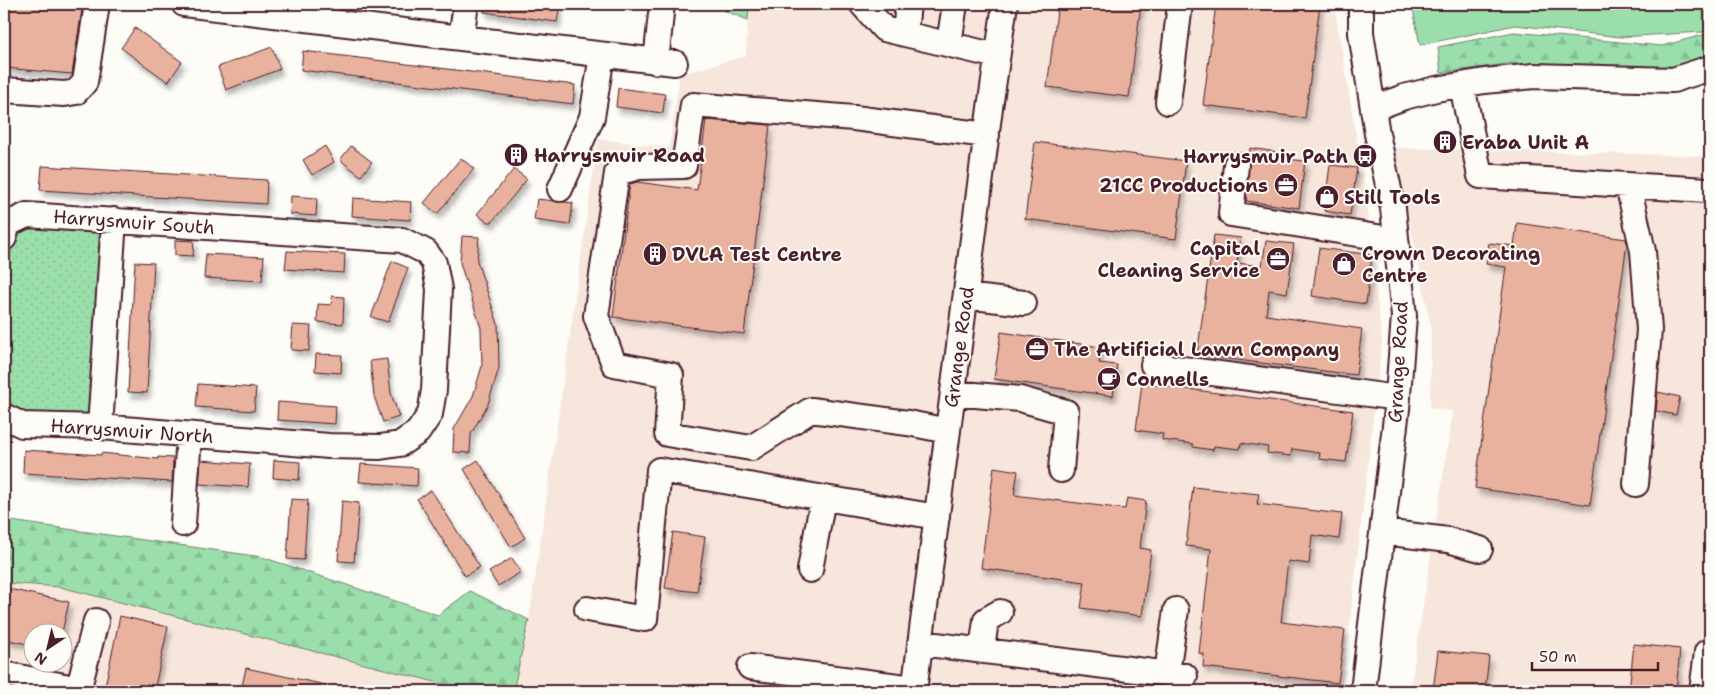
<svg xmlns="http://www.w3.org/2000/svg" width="1714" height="695" font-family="'Shantell Sans',sans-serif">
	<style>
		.built { fill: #f7e6dc; fill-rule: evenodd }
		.green { fill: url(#green-dots); stroke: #727f6b }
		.forest { fill: url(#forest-firs); stroke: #727f6b }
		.pitch { fill: #9adfab; stroke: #727f6b }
		.building { fill: #e9b29e; stroke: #4a1f2b; filter: url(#shadow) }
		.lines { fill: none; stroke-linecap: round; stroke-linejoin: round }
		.minor-casing { stroke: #4a1f2b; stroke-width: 28 }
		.minor { stroke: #fdfcf7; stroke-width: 24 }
		.labels { text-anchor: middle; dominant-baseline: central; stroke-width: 4; stroke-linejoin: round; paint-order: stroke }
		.poi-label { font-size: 19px; font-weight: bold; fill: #4a1f2b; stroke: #fdfcf7; text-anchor: start }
		.street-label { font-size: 19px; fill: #4a1f2b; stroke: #fdfcf7 }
	</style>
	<defs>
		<pattern id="green-dots" width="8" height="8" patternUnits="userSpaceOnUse" patternTransform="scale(1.25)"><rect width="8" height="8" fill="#9adfab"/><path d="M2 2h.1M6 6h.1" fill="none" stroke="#86bf93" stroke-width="1.8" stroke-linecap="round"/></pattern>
		<pattern id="forest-firs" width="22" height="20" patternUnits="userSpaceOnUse" patternTransform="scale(1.25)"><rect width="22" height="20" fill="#9adfab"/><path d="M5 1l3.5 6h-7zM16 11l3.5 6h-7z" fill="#86bf93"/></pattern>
		<filter id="shadow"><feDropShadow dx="3" dy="5.5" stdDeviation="2.5" flood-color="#0004"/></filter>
	</defs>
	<rect width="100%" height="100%" fill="#fdfcf7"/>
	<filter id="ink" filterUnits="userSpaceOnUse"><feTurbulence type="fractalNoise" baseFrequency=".02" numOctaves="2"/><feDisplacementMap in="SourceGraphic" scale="10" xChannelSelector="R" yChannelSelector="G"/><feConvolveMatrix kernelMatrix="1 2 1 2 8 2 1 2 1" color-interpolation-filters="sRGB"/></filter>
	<g filter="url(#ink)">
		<path class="built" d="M748,4H1334L1363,177L1382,341L1342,691H513L529,620L598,139L669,148L680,74L746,56Z
			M1395,148L1710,156V691H1410L1453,411L1430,408L1431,327Z
			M4,583L60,587L471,691H4ZM32,632H62V662H32Z"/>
		<path class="green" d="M31,224L94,230L102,240L91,410L81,417L21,415L7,405L4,398V353L11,244L19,231Z"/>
		<path class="forest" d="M726,4H749L748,20L725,11Z
			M1514,32L1662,46L1710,33V59L1673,74L1514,63L1441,73L1438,47Z
			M4,520L262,557L438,615L470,591L529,620L513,691H471L60,587L4,583Z"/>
		<path class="pitch" d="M1412,4H1710V28L1703,32L1620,37L1515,25L1420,45Z"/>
		<path class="building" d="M4,4H43L82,9L72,74L4,68Z
			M484,4H560L557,22L484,12Z
			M1058,4H1141L1129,97L1047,87Z
			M1216,4H1320L1305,118L1203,105Z
			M135,28L182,62L168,82L121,48Z
			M272,47L280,69L226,90L218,67Z
			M303,51L575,85L573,104L301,70Z
			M618,88L665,94L663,113L616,107Z
			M706,120L770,125L744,334L613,317L630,184L637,182L697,190Z
			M1035,142L1186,161L1176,239L1025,219Z
			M325,146L334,162L312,175L303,160Z
			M351,146L372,162L361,176L340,160Z
			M1250,148L1277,152V158L1305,161L1299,208L1246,201Z
			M461,158L474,169L437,214L424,203Z
			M1330,165L1357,168L1350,215L1324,211Z
			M42,166L267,180L266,204L40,190Z
			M514,169L527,179L492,222H487L477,214Z
			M291,196L317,198L316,216L290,214Z
			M353,198L411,202L410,220L352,216Z
			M537,199L573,203L570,225L534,220Z
			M1517,223L1626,239L1627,243L1590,505L1475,488L1506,267L1486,264L1489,243L1514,246Z
			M1214,235L1241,238L1237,263L1262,266L1266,241L1294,244L1287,293L1269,290L1266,315L1362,329L1356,375L1197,355Z
			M462,236L479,237L477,261L498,324L499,368L488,404L471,434L470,453L453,452L454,429L473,396L482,366L481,328L460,263Z
			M175,240L194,241L193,256L175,255Z
			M1319,248L1372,255L1366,304L1312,296Z
			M287,251L345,254L344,273L285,269Z
			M206,254L264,257L262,281L204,278Z
			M392,261L408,268L388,322L371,317Z
			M135,262L154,263L147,393L128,392Z
			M332,296L344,297L343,324L317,322L318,304L331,305Z
			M293,325L311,326L309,351L291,350Z
			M1001,332L1101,347L1099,363L1117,365L1113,396L994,379Z
			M316,354L342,355L341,373L315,371Z
			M387,359L391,393L399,417L383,422L374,396L370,361Z
			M1142,383L1353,411L1346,462L1319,459L1320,453L1292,449L1291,456L1267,453L1268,447L1241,443L1240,449L1214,446L1213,450L1193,447V444L1162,440L1163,434L1136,430Z
			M198,384L256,388L254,411L196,407Z
			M1658,392L1680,397L1676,415L1656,411Z
			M278,402L336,406L335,424L277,420Z
			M24,450L101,455V453L158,459V457L173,458L172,482L23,473Z
			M201,460L250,464L248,487L199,484Z
			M274,460L300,462L299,480L273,478Z
			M478,460L525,538L511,547L464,469Z
			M361,464L418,468L417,486L359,482Z
			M994,467L1018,471L1014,495L1125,509L1127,498L1146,501L1140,548L1151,550L1142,616L1081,608L1085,582L981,568Z
			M1193,487L1259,494L1257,504L1342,514L1339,539L1312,535L1309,564L1288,561L1281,622L1345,630L1338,683L1203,667L1204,654L1199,653L1211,549L1186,546Z
			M431,490L480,567L465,576L417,499Z
			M291,499L308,500L304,560L287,559Z
			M342,501L359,503L354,562L338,561Z
			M673,532L705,537L697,592L665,588Z
			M512,558L521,572L498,586L489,572Z
			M4,588L69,602L62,632H32V645L4,639Z
			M120,616L168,627L154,691H104Z
			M1634,644L1680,649L1676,691H1629Z
			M1438,651L1489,656L1485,691H1433Z
			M246,668L326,685L325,691H241Z"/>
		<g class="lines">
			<g class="minor-casing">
				<path id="minor" d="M184,4L461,38L675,63
					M862,4L884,29L997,56
					M1361,4V33L1377,134L1393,208L1404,316L1397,409L1363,691
					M905,33L908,4
					M461,38L466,4
					M949,44L955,4
					M656,62L662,4
					M1462,85L1480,176L1707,190
					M4,90L64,94L76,92L85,82L97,4
					M1168,102L1180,4
					M1374,108L1404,97L1436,89L1485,81L1534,76L1673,80L1710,68
					M1236,165L1231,214L1396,240
					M1628,185L1643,251L1649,330L1636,484
					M560,189L592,117L602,55
					M4,238L8,224L27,215L402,240L426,252L434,263L439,289L434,390L430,414L418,432L400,444L380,447L329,446L100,427L22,425L4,416
					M966,296L1024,303
					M1153,365L1398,398
					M953,393L1020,399L1066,412L1061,470
					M100,427L114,220
					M948,431L908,423L811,410L751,448L667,434L671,375L614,364L596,316L617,173L639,167L684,166L693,105L854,118L987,135
					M183,524L189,435
					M1383,532L1448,540L1480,549
					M810,570L823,498
					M587,609L645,619L659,470L937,517
					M920,643L1185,676
					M982,650L986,620L1000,612
					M750,667L914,688
					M1167,673L1176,610
					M4,674L79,689
					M78,691L96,621
					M914,691L990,108L1005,4
					M1702,691L1707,652"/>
			</g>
			<use href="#minor" class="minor"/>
		</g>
	</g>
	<defs>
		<g id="building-disc" transform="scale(1.25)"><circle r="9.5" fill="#4a1f2b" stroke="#fdfcf7"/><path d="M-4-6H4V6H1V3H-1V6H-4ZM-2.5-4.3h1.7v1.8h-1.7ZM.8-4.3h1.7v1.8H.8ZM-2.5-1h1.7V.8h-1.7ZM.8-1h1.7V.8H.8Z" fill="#fff"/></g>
		<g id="bus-disc" transform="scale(1.25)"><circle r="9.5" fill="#4a1f2b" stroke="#fdfcf7"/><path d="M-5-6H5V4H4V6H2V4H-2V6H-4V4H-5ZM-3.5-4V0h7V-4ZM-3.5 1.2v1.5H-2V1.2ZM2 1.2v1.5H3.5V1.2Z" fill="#fff"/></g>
		<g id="office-disc" transform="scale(1.25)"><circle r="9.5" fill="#4a1f2b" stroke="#fdfcf7"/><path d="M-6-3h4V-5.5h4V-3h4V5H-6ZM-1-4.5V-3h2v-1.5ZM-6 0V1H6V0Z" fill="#fff"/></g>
		<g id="shop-disc" transform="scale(1.25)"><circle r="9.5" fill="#4a1f2b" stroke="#fdfcf7"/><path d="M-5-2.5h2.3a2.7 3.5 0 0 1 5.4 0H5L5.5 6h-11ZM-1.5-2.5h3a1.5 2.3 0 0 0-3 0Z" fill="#fff"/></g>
		<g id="cafe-disc" transform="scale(1.25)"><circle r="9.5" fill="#4a1f2b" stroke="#fdfcf7"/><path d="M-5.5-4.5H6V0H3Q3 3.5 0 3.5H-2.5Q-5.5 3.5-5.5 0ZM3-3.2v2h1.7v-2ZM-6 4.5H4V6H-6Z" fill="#fff"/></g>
	</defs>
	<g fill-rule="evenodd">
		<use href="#building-disc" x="1445" y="142"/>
		<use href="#building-disc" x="516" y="155"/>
		<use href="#bus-disc" x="1365" y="156"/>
		<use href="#office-disc" x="1286" y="185"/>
		<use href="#shop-disc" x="1327" y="197"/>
		<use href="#building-disc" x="655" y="254"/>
		<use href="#office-disc" x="1278" y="259"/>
		<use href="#shop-disc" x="1344" y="264"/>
		<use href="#office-disc" x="1037" y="349"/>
		<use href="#cafe-disc" x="1109" y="379"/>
	</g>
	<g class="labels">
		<g class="poi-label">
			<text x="1462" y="142">Eraba Unit A</text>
			<text x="534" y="155">Harrysmuir Road</text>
			<text x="1348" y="156" text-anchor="end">Harrysmuir Path</text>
			<text x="1268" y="185" text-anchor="end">21CC Productions</text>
			<text x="1344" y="197">Still Tools</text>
			<text x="1260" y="248" text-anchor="end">Capital<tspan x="1260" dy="22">Cleaning Service</tspan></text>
			<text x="1362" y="253">Crown Decorating<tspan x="1362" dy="22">Centre</tspan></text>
			<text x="672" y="254">DVLA Test Centre</text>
			<text x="1054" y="349">The Artificial Lawn Company</text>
			<text x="1126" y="379">Connells</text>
		</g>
		<g class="street-label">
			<text transform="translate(134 222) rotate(4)">Harrysmuir South</text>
			<text transform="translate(959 347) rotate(-82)">Grange Road</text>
			<text transform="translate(1398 362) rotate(-87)">Grange Road</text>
			<text transform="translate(132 431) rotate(4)">Harrysmuir North</text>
		</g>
	</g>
	<rect width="1714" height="695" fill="none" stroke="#fdfcf7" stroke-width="20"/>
	<rect x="10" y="10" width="1694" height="675" fill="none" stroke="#4a1f2b" stroke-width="2" filter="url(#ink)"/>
	<g transform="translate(48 648) rotate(215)"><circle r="24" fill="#fdfcf7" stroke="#b5a4a5"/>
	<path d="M0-4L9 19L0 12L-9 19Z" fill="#4a1f2b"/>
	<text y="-8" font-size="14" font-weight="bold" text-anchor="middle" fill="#4a1f2b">N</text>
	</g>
	<path d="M1532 662v8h126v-8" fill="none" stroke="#4a1f2b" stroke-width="2.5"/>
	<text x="1539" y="662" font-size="15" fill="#4a1f2b" stroke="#fdfcf7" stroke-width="4" paint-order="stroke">50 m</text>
</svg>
